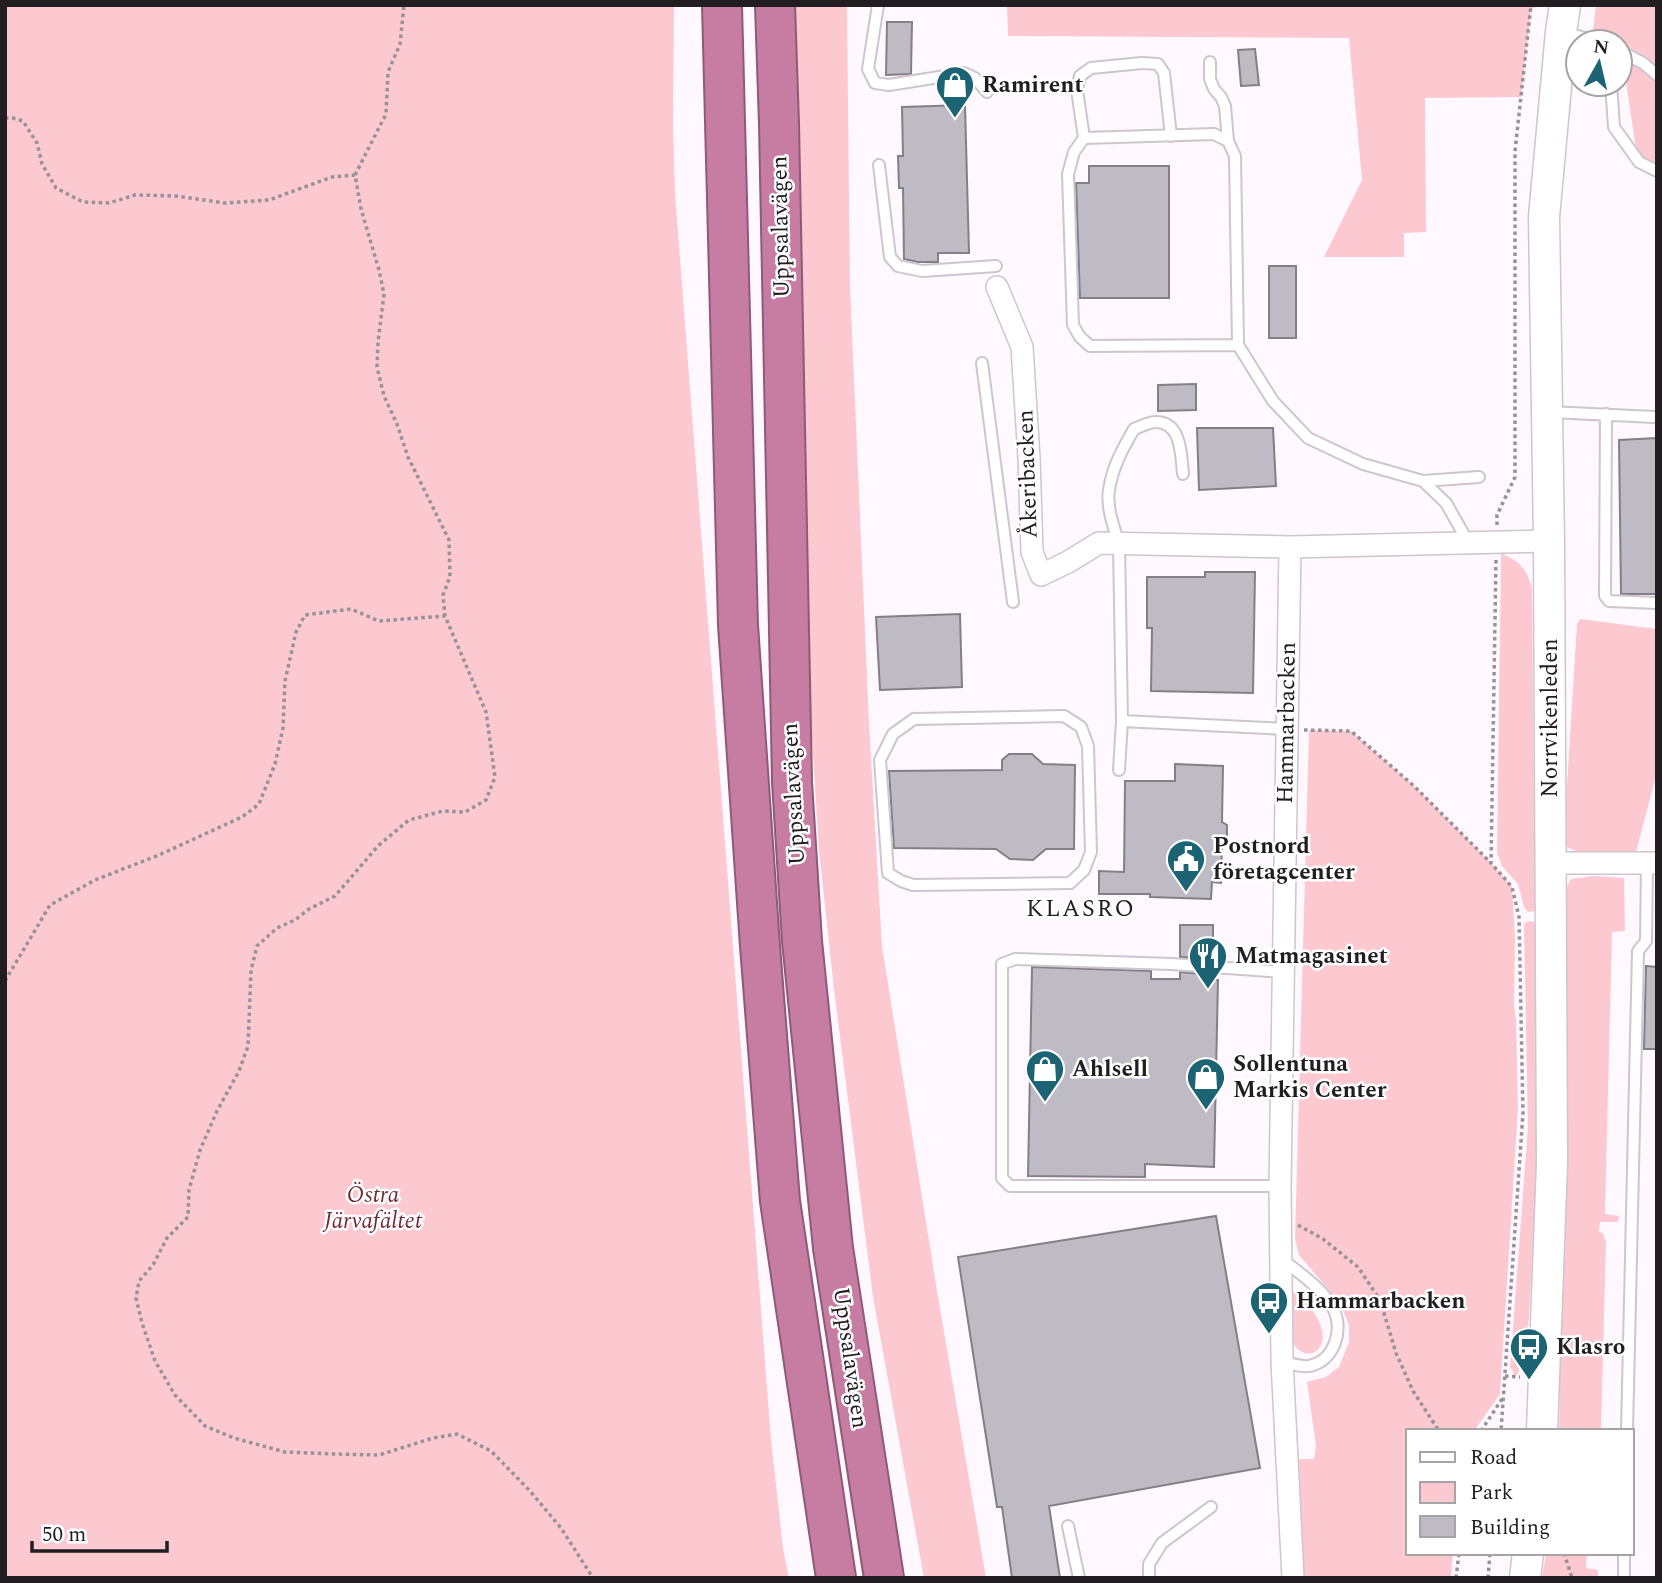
<svg xmlns="http://www.w3.org/2000/svg" width="1662" height="1583" font-family="Spectral,serif">
	<style>
		.green { fill: #fbc9cf }
		.building { fill: #bfbbc5; stroke: #837f89; stroke-width: 2 }
		.lines { fill: none; stroke-linecap: round; stroke-linejoin: round }
		.lane-casing { stroke: #cec5ce; stroke-width: 14 }
		.street-casing { stroke: #cec5ce; stroke-width: 24 }
		.secondary-casing { stroke: #cec5ce; stroke-width: 33 }
		.highway-casing { stroke: #8d5b75; stroke-width: 42 }
		.path { stroke: #989298; stroke-width: 3.5; stroke-dasharray: 3.5 3.5; stroke-linecap: butt }
		.lane { stroke: #fff; stroke-width: 10 }
		.street { stroke: #fff; stroke-width: 21 }
		.secondary { stroke: #fff; stroke-width: 30 }
		.highway { stroke: #c77ca2; stroke-width: 38 }
		.labels { text-anchor: middle; dominant-baseline: central; stroke-width: 5; stroke-linejoin: round; paint-order: stroke }
		.poi-label { font-size: 23px; font-weight: bold; fill: #211d21; stroke: #fff; text-anchor: start }
		.street-label { font-size: 23px; fill: #211d21; stroke: #fff }
		.park-label { font-size: 23px; font-style: italic; fill: #732a39; stroke: #fff }
		.neighbourhood-label { font-size: 24px; letter-spacing: 2px; fill: #211d21; stroke: #fff }
	</style>
	<rect width="100%" height="100%" fill="#fff8ff"/>
	<path class="green" d="M5,5H674L673,126L675,194L771,1439L783,1548L789,1578H5Z
		M791,5H847L850,287L869,723L882,946L937,1291L986,1578H924L873,1297L834,989L819,851L809,689Z
		M1007,5H1537L1531,10L1521,97L1425,98L1426,232L1404,233V257H1324L1362,180L1349,38L1008,36Z
		M1596,5H1657V162L1647,161L1636,149L1620,42H1612L1593,30Z
		M1501,553C1520,562 1527,568 1532,589L1535,911L1528,912L1524,907L1518,884L1502,866L1497,853Z
		M1580,619L1657,629V772L1636,852C1616,852 1583,857 1567,847L1566,801L1577,624Z
		M1309,730L1351,731L1414,786L1491,863L1512,887L1515,937L1514,1006L1516,1020L1518,1109L1500,1394L1474,1431H1408V1553H1453L1451,1578H1303L1299,1459H1314L1316,1446L1307,1382L1326,1377L1339,1367L1349,1342V1325L1340,1303L1299,1255L1295,1239Z
		M1594,876L1624,878L1625,931L1612,932L1605,1214L1619,1216L1618,1222H1600L1599,1232L1603,1233L1606,1242L1601,1431H1559L1565,1146L1562,925C1571,912 1561,893 1571,879Z
		M1532,921L1536,924L1538,1139L1529,1318L1525,1344L1519,1347V1371L1517,1375H1514L1512,1369L1510,1368L1528,1127L1524,924L1526,922Z
		M1296,1291C1308,1302 1329,1328 1321,1345C1314,1360 1296,1353 1292,1340L1293,1293Z
		M1546,1553H1587L1586,1568L1598,1570V1578H1542Z"/>
	<path class="building" d="M887,22H912L911,74L886,75Z
		M1255,49L1259,85L1241,86L1238,50Z
		M965,105L969,253H938V262H918L904,259L903,188H899L898,156H903L902,107Z
		M1089,166H1169V298H1080L1076,183H1089Z
		M1269,266H1296V338H1269Z
		M1196,384V410L1158,411V385Z
		M1197,428H1273L1276,486L1199,490Z
		M1657,438V594H1621L1619,440Z
		M1205,572H1255L1253,693L1151,691L1152,628H1147V577H1205Z
		M960,614L962,687L880,690L876,617Z
		M1009,754H1032L1043,764L1075,765L1074,849H1046L1033,860L1010,859L996,849L894,848L889,771L1002,770V760Z
		M1175,764L1223,766L1222,822L1227,825V840L1222,842L1221,883L1212,882L1211,899L1150,897V894H1099V871L1124,872L1125,781H1175Z
		M1180,925H1213V959L1180,957Z
		M1646,966L1657,967V1049H1644Z
		M1032,967L1151,971V979H1180V972L1213,975V980H1218L1214,1167L1145,1164V1177L1028,1176Z
		M1216,1216L1260,1468L1049,1506L1060,1578H1012L1002,1507H997L958,1257Z"/>
	<g class="lines">
		<g class="lane-casing">
			<path id="lane" d="M878,5L868,69L875,83L889,85L964,73L975,78L987,92
				M1563,32L1599,42
				M1620,51L1643,63L1657,75
				M1210,62V79L1214,89L1221,97L1225,106L1228,141
				M1611,84L1614,127L1639,162L1657,171
				M1084,138L1077,90L1080,76L1091,68L1142,63L1158,64L1164,73L1171,136
				M879,165L890,257L898,266L922,271L996,266
				M1238,345L1090,346L1080,337L1073,325L1068,174L1074,152L1084,138L1214,134L1228,141L1235,156L1238,345L1273,401L1308,438L1363,464L1423,481L1446,503L1468,542
				M982,363L1013,602
				M1550,412L1654,417
				M1606,414L1605,596L1609,601L1657,603
				M1423,481L1479,477
				M1064,716L1081,727L1088,746L1091,852L1084,870L1070,883L913,885L901,881L888,873L880,760L893,734L914,719Z
				M1122,721L1286,729
				M1119,770L1122,721L1119,544C1114,528 1106,506 1109,490C1112,468 1123,448 1134,429C1140,427 1149,422 1155,422C1182,421 1181,456 1183,474
				M1280,1186H1010L1002,1178V964L1015,959L1172,964L1283,972
				M1281,1258C1298,1273 1322,1287 1333,1308C1344,1329 1335,1361 1309,1366C1300,1367 1291,1364 1282,1361
				M1627,1431L1638,951L1646,941L1647,863
				M1068,1526L1079,1578
				M1149,1578V1564L1162,1543L1211,1507
				M1624,1578V1553"/>
		</g>
		<g class="street-casing">
			<path id="street" d="M997,287L1022,347L1029,458L1032,552L1041,575L1068,562L1099,543L1290,547
				M1551,863H1657
				M1293,1578L1282,1361L1280,1186L1290,547L1549,541"/>
		</g>
		<g class="secondary-casing">
			<path id="secondary" d="M1542,1431L1552,1163L1549,541L1544,217L1561,32L1565,5
				M1525,1578L1528,1553"/>
		</g>
		<g class="highway-casing">
			<path id="highway" d="M722,5L738,625L760,946L780,1201L836,1578
				M775,5L779,124L792,782L802,941L833,1248L884,1578"/>
		</g>
		<path class="path" d="M5,118H13L23,121L37,143L42,164L56,188L83,202L109,203L135,195L176,196L225,203L269,200L332,177L355,175L361,209L379,270L384,294L378,342L377,367L384,396L397,424L408,457L449,540L450,577L443,595L445,616L486,712L495,777L486,800L465,812L443,811L409,820L378,846L335,896L309,909L295,920L277,928L257,946L251,970L248,1046L239,1071L217,1111L200,1150L189,1190L188,1217L167,1238L153,1265L139,1281L136,1298L142,1323L155,1361L175,1395L205,1426L234,1438L285,1452L334,1454L379,1455L433,1438L457,1434L491,1451L530,1491L561,1528L593,1578
			M355,175L386,114L388,72L400,44L404,5
			M1497,525V515L1515,477V151L1531,5
			M1496,560L1491,863L1512,887L1519,917L1523,1113L1501,1431
			M1304,730L1351,731L1414,786L1491,863
			M5,981L50,905L95,880L159,855L242,817L259,804L275,764L283,728L285,681L296,632L305,615L351,609L379,621L445,616
			M1298,1225L1323,1239L1358,1267L1380,1300L1396,1353L1413,1391L1439,1431
			M1505,1376L1520,1377
			M1481,1431L1502,1399
			M1564,1553L1572,1578
			M1456,1578L1459,1553
			M1488,1578L1490,1553"/>
		<use href="#lane" class="lane"/>
		<use href="#street" class="street"/>
		<use href="#secondary" class="secondary"/>
		<use href="#highway" class="highway"/>
	</g>
	<defs>
		<g id="shop-pin" transform="scale(2.0125)"><path d="M0 17L-7.5 6A9.5 9.5 0 1 1 7.5 6Z" fill="#1c6373" stroke="#fff"/><path d="M-5-2.5h2.3a2.7 3.5 0 0 1 5.4 0H5L5.5 6h-11ZM-1.5-2.5h3a1.5 2.3 0 0 0-3 0Z" fill="#fff"/></g>
		<g id="civic-pin" transform="scale(2.0125)"><path d="M0 17L-7.5 6A9.5 9.5 0 1 1 7.5 6Z" fill="#1c6373" stroke="#fff"/><path d="M-.6-6.5H3V-4.5H.6V-3L4-1V1h2V6H-6V1h2V-1L-.6-3ZM-1.2 2.5V6h2.4V2.5Z" fill="#fff"/></g>
		<g id="restaurant-pin" transform="scale(2.0125)"><path d="M0 17L-7.5 6A9.5 9.5 0 1 1 7.5 6Z" fill="#1c6373" stroke="#fff"/><path d="M-5-6h1v4h1v-4h1v4h1v-4h1v5L-1.5 .5V6h-2V.5L-5-1ZM5-6V6H3V1.5H1.5Q1.5-4 5-6Z" fill="#fff"/></g>
		<g id="bus-pin" transform="scale(2.0125)"><path d="M0 17L-7.5 6A9.5 9.5 0 1 1 7.5 6Z" fill="#1c6373" stroke="#fff"/><path d="M-5-6H5V4H4V6H2V4H-2V6H-4V4H-5ZM-3.5-4V0h7V-4ZM-3.5 1.2v1.5H-2V1.2ZM2 1.2v1.5H3.5V1.2Z" fill="#fff"/></g>
	</defs>
	<g fill-rule="evenodd">
		<use href="#shop-pin" x="955" y="85"/>
		<use href="#civic-pin" x="1186" y="859"/>
		<use href="#restaurant-pin" x="1208" y="956"/>
		<use href="#shop-pin" x="1045" y="1069"/>
		<use href="#shop-pin" x="1206" y="1077"/>
		<use href="#bus-pin" x="1269" y="1301"/>
		<use href="#bus-pin" x="1529" y="1347"/>
	</g>
	<g class="labels">
		<g class="poi-label">
			<text x="982" y="85">Ramirent</text>
			<text x="1213" y="846">Postnord<tspan x="1213" dy="26">företagcenter</tspan></text>
			<text x="1235" y="956">Matmagasinet</text>
			<text x="1233" y="1064">Sollentuna<tspan x="1233" dy="26">Markis Center</tspan></text>
			<text x="1072" y="1069">Ahlsell</text>
			<text x="1296" y="1301">Hammarbacken</text>
			<text x="1556" y="1347">Klasro</text>
		</g>
		<g class="street-label">
			<text transform="translate(781 227) rotate(-91)">Uppsalavägen</text>
			<text transform="translate(1028 474) rotate(-92)">Åkeribacken</text>
			<text transform="translate(1550 718) rotate(-90)">Norrvikenleden</text>
			<text transform="translate(1287 723) rotate(-89)">Hammarbacken</text>
			<text transform="translate(794 794) rotate(-93)">Uppsalavägen</text>
			<text transform="translate(850 1358) rotate(82)">Uppsalavägen</text>
		</g>
		<g class="park-label">
			<text x="373" y="1195">Östra<tspan x="373" dy="26">Järvafältet</tspan></text>
		</g>
		<g class="neighbourhood-label">
			<text x="1081" y="909">KLASRO</text>
		</g>
	</g>
	<rect width="1662" height="1583" fill="none" stroke="#211d21" stroke-width="14"/>
	<rect x="1406" y="1429" width="228" height="126" fill="#ffffff" stroke="#a6a5a6" stroke-width="2"/>
	<rect x="1420" y="1452" width="35" height="10" fill="#ffffff" stroke="#a6a5a6" stroke-width="2"/>
	<text x="1470" y="1464" font-size="21" fill="#211d21">Road</text>
	<rect x="1420" y="1482" width="35" height="21" fill="#fbc9cf" stroke="#a6a5a6" stroke-width="2"/>
	<text x="1470" y="1499" font-size="21" fill="#211d21">Park</text>
	<rect x="1420" y="1516" width="35" height="21" fill="#bfbbc5" stroke="#a6a5a6" stroke-width="2"/>
	<text x="1470" y="1534" font-size="21" fill="#211d21">Building</text>
	<g transform="translate(1599 63) rotate(8)"><circle r="33" fill="#ffffff" stroke="#a6a5a6" stroke-width="2"/>
	<path d="M0-5L12 26L0 18L-12 26Z" fill="#1c6373"/>
	<text y="-10" font-size="19" font-weight="bold" text-anchor="middle" fill="#211d21">N</text>
	</g>
	<path d="M32 1541v10h135v-10" fill="none" stroke="#211d21" stroke-width="3.5"/>
	<text x="42" y="1541" font-size="21" fill="#211d21" stroke="#ffffff" stroke-width="5" paint-order="stroke">50 m</text>
</svg>
